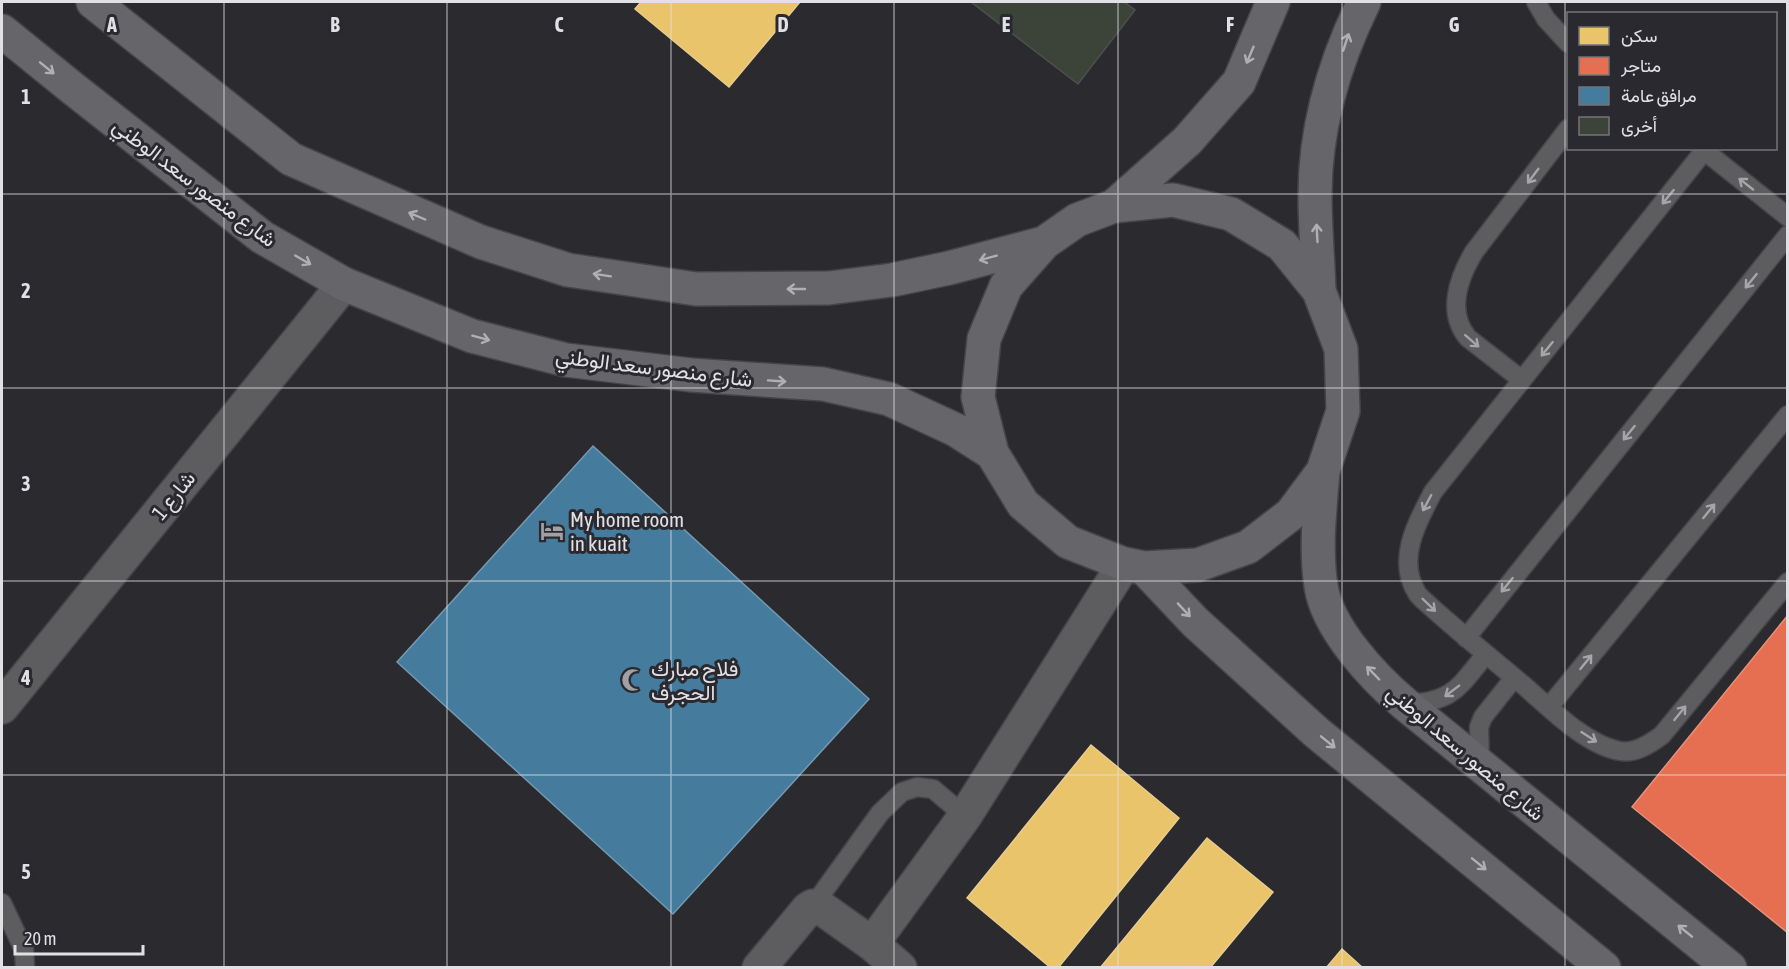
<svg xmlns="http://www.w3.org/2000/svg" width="1789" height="969" font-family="'Asap Condensed',Vazirmatn,sans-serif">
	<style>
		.homes { fill: #e9c46a; stroke: #e7cd8f; stroke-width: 1.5 }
		.shops { fill: #e76f51; stroke: #e5917d; stroke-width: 1.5 }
		.public { fill: #457b9d; stroke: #749ab3; stroke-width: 1.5 }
		.building { fill: #3c4338; stroke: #4f4f50; stroke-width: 1.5 }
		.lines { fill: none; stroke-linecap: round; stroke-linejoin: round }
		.lane-casing { stroke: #454547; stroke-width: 21 }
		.street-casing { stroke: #454547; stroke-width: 36 }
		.secondary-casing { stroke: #454547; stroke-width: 36 }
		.lane { stroke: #5d5c5f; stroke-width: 18 }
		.street { stroke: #5d5c5f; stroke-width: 33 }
		.secondary { stroke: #66666a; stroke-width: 33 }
		.oneway { stroke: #b0b0b4 }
		.oneway2 { stroke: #a6a5a9 }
		.grid { fill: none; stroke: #e1e1e5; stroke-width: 1.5; stroke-opacity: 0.55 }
		.labels { text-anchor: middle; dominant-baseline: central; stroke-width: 6; stroke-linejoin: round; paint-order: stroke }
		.street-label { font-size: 21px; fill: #e1e1e5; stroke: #2a292f }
		.poi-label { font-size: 21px; fill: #e1e1e5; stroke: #2a292f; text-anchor: start }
		.grid-label { font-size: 20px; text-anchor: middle; font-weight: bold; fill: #e1e1e5; stroke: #2a292f; stroke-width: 6; stroke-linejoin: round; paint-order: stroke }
	</style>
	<rect width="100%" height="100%" fill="#2b2a2e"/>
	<path class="homes" d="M641,2H800L729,87L635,9Z
		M1091,745L1179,818L1058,968H1051L967,898Z
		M1207,838L1273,892L1210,968H1100Z
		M1342,949L1363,968H1326Z"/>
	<path class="shops" d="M1788,615V933L1632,807Z"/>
	<path class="public" d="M593,446L869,699L673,914L397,662Z"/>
	<path class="building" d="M971,2H1124L1135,10L1078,84Z"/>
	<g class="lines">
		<g class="lane-casing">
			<path id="lane" d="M1536,2L1546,19L1568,43
				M1701,148L1788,217
				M1704,151L1433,492C1417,522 1396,560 1417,593C1420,598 1426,602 1430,606C1460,633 1491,658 1522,684C1548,706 1585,745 1620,751C1635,754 1650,744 1662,735L1788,582
				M1522,380L1468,338C1446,312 1459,277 1474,252L1568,129
				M1466,638L1788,235
				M1406,704C1453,702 1458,688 1486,654
				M1549,707L1788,415
				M1480,765L1479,727L1483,717L1514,678
				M2,903L24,950L25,968
				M813,906L880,813L902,792L917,787L933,789L965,816"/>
		</g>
		<g class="street-casing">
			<path id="street" d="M2,707L344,284
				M872,944L965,816L1124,564
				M759,968L808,909L813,906L820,907L872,944L900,968"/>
		</g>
		<g class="secondary-casing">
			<path id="secondary" d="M93,2L291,159L481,242L568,270L696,289L829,288L892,280L949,268L1044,243
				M2,31L71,87L262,237L344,284L472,336L566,360L691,375L823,384L889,399L956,430L992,453
				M1114,206L1173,200L1231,214L1282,245L1319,291L1341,349L1343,411L1323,471L1291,514L1248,547L1198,565L1144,568L1124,564L1068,542L1023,504L992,453L978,397L984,339L1006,286L1044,243L1077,220L1114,206L1187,141L1239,82L1273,2
				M1319,291C1318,259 1315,227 1315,195C1315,128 1335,61 1364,2
				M1323,471C1320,509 1315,548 1321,586C1327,628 1374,678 1405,704L1730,968
				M1144,568L1195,622L1316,732L1604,968"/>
		</g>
		<use href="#lane" class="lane"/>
		<use href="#street" class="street"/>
		<use href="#secondary" class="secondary"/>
	</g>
	<defs><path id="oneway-shaft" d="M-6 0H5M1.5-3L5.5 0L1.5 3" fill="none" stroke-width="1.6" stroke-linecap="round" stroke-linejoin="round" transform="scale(1.5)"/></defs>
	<g class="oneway">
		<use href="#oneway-shaft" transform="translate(1346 42) rotate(-72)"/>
		<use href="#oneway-shaft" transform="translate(1250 55) rotate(113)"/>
		<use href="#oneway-shaft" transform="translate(47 68) rotate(39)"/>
		<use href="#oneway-shaft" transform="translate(417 216) rotate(-157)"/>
		<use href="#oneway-shaft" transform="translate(1317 233) rotate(-93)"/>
		<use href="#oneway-shaft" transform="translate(988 258) rotate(165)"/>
		<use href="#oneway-shaft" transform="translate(303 260) rotate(30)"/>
		<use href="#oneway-shaft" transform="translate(602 275) rotate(-171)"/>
		<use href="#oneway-shaft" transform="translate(796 289) rotate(180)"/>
		<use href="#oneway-shaft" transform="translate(481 338) rotate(15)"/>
		<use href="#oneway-shaft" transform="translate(777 381) rotate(4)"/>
		<use href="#oneway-shaft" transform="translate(1184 610) rotate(47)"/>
		<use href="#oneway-shaft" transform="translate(1373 673) rotate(-134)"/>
		<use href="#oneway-shaft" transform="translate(1328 742) rotate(39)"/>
		<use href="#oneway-shaft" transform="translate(1479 864) rotate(39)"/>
		<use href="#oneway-shaft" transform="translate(1685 931) rotate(-141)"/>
	</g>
	<g class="oneway2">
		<use href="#oneway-shaft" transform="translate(1533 176) rotate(127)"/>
		<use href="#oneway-shaft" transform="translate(1746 184) rotate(-142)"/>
		<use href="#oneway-shaft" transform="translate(1668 197) rotate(129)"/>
		<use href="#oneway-shaft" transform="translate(1751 281) rotate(129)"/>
		<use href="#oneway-shaft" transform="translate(1472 341) rotate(41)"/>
		<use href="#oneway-shaft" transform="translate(1547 349) rotate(129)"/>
		<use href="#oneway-shaft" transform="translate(1629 433) rotate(129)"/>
		<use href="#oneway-shaft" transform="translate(1427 503) rotate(118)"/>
		<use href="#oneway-shaft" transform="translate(1709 511) rotate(-51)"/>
		<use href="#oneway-shaft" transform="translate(1507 585) rotate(129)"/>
		<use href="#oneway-shaft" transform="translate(1429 605) rotate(44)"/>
		<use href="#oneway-shaft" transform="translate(1586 662) rotate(-51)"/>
		<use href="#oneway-shaft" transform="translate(1452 691) rotate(143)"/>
		<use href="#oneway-shaft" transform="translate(1680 713) rotate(-51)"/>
		<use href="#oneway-shaft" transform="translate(1589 737) rotate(33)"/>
	</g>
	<path class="grid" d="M224,2V968M447,2V968M671,2V968M894,2V968M1118,2V968M1342,2V968M1565,2V968M2,194H1788M2,388H1788M2,581H1788M2,775H1788"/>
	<defs>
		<g id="hotel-bare" transform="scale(1.8)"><path d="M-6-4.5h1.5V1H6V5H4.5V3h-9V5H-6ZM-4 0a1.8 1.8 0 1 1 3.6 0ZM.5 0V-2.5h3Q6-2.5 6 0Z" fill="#a1a1a5" stroke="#2a292f" stroke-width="2.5" paint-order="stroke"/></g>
		<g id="mosque-bare" transform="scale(1.8)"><path d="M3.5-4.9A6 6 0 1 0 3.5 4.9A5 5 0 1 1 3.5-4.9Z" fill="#a1a1a5" stroke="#2a292f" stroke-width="2.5" paint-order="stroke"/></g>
	</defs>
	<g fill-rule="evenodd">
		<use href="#hotel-bare" x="552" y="531"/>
		<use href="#mosque-bare" x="633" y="680"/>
	</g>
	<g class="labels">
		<g class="street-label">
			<text transform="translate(195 182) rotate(37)">شارع منصور سعد الوطني</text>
			<text transform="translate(654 367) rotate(7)">شارع منصور سعد الوطني</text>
			<text transform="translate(173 495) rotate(-51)">شارع 1</text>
			<text transform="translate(1466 752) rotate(40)">شارع منصور سعد الوطني</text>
		</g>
		<g class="poi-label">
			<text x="570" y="519">My home room<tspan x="570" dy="24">in kuait</tspan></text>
			<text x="651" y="668">فلاح مبارك<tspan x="651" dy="24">الحجرف</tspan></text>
		</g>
	</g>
	<g class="grid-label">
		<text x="112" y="32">A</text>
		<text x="335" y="32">B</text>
		<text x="559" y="32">C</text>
		<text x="783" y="32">D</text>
		<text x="1006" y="32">E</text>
		<text x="1230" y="32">F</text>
		<text x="1454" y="32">G</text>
		<text x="26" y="104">1</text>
		<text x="26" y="298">2</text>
		<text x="26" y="491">3</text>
		<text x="26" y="685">4</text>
		<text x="26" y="879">5</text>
	</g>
	<rect width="1789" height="969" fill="none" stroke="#e1e1e5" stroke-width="6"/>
	<rect x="1567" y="12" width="210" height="138" fill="#2a292f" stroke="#737378" stroke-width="1.5"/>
	<rect x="1579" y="27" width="30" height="18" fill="#e9c46a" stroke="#737378" stroke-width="1.5"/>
	<text x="1621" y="42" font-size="18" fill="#e1e1e5">سكن</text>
	<rect x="1579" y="57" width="30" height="18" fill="#e76f51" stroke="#737378" stroke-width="1.5"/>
	<text x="1621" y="72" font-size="18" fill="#e1e1e5">متاجر</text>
	<rect x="1579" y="87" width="30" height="18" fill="#457b9d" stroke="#737378" stroke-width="1.5"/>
	<text x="1621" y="102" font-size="18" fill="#e1e1e5">مرافق عامة</text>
	<rect x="1579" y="117" width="30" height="18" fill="#3c4338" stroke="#737378" stroke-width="1.5"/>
	<text x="1621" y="132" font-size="18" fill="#e1e1e5">أخرى</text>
	<path d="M15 945v9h128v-9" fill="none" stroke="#e1e1e5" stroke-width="3"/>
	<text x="24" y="945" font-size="18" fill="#e1e1e5" stroke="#2a292f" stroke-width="4.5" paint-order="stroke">20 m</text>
</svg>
